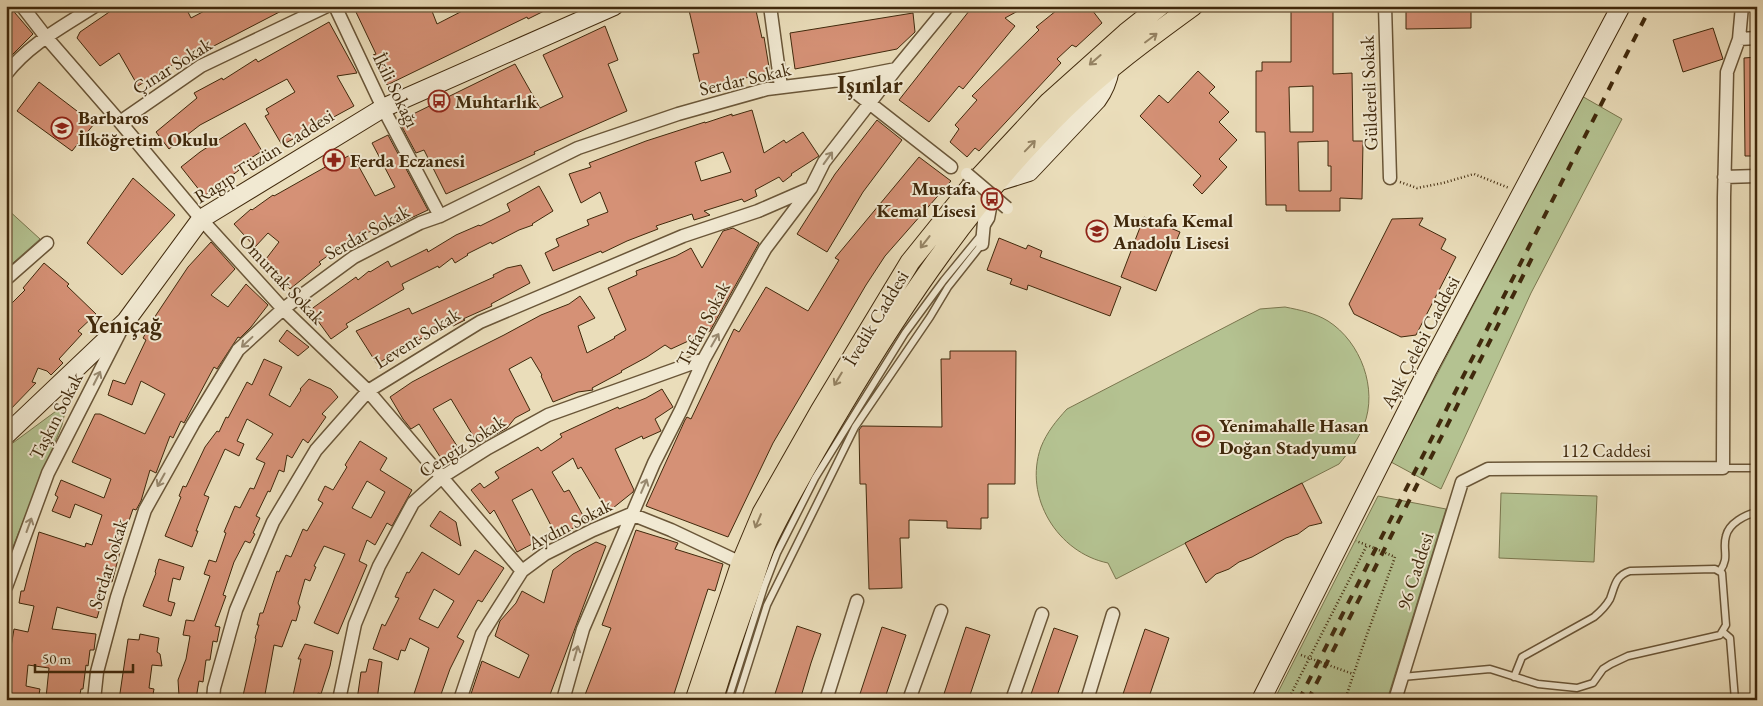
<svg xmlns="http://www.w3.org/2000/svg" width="1763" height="706" font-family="'EB Garamond',serif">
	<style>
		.green { fill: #b4c291; stroke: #7a764e }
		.building { fill: #d59176; stroke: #40290c; fill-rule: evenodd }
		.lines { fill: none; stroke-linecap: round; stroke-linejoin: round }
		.lane-casing { stroke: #6a5638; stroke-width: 9 }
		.street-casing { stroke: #6a5638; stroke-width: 15 }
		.secondary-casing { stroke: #40290c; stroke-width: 20 }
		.primary-casing { stroke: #40290c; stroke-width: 21 }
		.path { stroke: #40290c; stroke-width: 2.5; stroke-dasharray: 1 2.5; stroke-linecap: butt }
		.lane { stroke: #f1e9d2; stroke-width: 6 }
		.street { stroke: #f1e9d2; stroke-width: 12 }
		.secondary { stroke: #f1e9d2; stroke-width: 18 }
		.primary { stroke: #eaddba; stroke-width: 19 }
		.rail { stroke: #40290c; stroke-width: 4; stroke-dasharray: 9 9; stroke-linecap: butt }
		.street-bridge-casing { stroke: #6a5638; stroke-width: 15; stroke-linecap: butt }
		.street-bridge { stroke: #f1e9d2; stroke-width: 12 }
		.oneway { stroke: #958363 }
		.oneway2 { stroke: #98896f }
		.labels { text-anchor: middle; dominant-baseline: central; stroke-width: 4; stroke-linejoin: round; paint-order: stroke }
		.street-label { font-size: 19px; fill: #40290c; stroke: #f1e9d2 }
		.poi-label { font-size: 19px; font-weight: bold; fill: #40290c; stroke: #f1e9d2; text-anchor: start }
		.district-label { font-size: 24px; font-weight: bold; fill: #40290c; stroke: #f1e9d2 }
	</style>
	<rect width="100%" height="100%" fill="#eaddba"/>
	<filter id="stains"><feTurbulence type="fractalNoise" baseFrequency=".004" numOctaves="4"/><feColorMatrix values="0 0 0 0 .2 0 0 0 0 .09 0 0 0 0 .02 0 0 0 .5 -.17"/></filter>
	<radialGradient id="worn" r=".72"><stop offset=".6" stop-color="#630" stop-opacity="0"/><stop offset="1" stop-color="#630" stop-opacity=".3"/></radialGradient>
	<path class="green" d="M1580,95L1622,119L1531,293L1441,489L1391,462L1505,245Z
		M6,208L40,239L6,269Z
		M1285,307C1300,310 1315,313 1328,321C1361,342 1378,389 1364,425C1358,440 1349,452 1339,464L1116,579L1108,563C1058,553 1023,497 1041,447C1047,432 1056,421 1067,409L1260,309Z
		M67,403L62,425L6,564V448Z
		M1501,493L1597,496L1594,562L1499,558Z
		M1378,496L1446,509L1387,700H1274Z"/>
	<path class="building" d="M6,6H9L33,34L6,61Z
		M118,6H185L191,18L214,6H291L208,49L206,44L138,86L119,53L100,66L77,38L80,32Z
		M362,6H430L437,24L472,6H554L528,19L527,17L387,85L373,55L376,54L355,10Z
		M688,6H755L762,38L764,37L770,73L701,87L693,54L699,53Z
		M973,6H1027L1005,18L1015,26L963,89L959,86L929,122L899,100Z
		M1062,6H1089L1102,23L1076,47L1072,45L1057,59L1061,63L979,151L975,148L967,157L950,142L959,129L955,125L977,100L972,96L1039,30L1036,27Z
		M1291,6H1333V74L1352,73L1353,141H1363L1362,199L1340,198V211H1286V205H1266L1265,132H1256V71H1262V62H1291ZM1313,86V132H1290L1289,87ZM1328,141V166H1331V191H1299L1298,142Z
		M1406,6H1471V28L1406,29Z
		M913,13L915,32L897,49L795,69L790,33Z
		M329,22L357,73L337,76L354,106L282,145L265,116L269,114L266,109L295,92L287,79L200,125L169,149L156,132L197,98L194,93L222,78L223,80L256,59L258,62Z
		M605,26L618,60L608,64L627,111L534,152L535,154L446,194L424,150L416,153L402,127L408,124L405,118L515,64L540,108L563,97L543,55Z
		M1713,28L1723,59L1683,72L1673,40Z
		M1757,57V156H1745L1744,58Z
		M1198,71L1215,87L1209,93L1229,112L1219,122L1237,140L1219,159L1227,167L1202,194L1193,185L1201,176L1140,116L1159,95L1168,103Z
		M39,82L94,124L72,151L17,111Z
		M752,110L764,153L784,140L786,143L803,132L819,156L791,174L792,175L783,182L779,177L755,190L757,196L744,202L742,199L704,211L710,215L694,220L692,214L656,226L658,229L627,241L602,253L601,251L553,271L545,253L559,246L556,239L589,225L587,220L608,212L600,192L581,203L569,174L591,167L589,163L646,141L705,122V123L732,114V116ZM723,152L731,172L701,181L695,162Z
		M877,120L902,140L863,192L827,252L797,234L835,174Z
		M245,123L262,151L240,165L242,168L204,196L181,167L200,152Z
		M388,135L428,210L396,225L365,233L364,230L319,262L321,264L290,289L266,259L279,242L268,233L255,247L234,224L251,209L252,210L273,195L274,196L336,161L337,162L352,154L375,196L395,187L372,143Z
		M919,157L951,181L885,256L866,285L773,443L728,537L646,506L685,420L687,417L691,419L734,329L739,332L766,287L808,311L839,260L835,258Z
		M133,178L175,215L122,275L87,243Z
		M539,186L553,211L532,224L533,225L519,230L492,244L491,242L467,254L468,255L455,263L452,258L439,268L438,266L402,284L404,289L346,324L348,327L331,339L310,310L356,277L358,280L369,271L370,272L388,261L391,267L427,249L428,252L456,235L479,225L480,226L510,211L507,204Z
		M1144,217L1180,232L1156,291L1121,277Z
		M1423,218L1419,225L1446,239L1441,249L1456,257L1416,335L1401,337L1354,314L1349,304L1392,219Z
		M733,228L759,243L710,331L671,349L665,345L647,357L621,371L622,372L592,388L593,390L578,392L553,402L541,376L542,375L531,357L509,369L530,410L515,418L507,428L478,444L451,399L433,409L461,452L444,463L419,424L411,429L403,419L390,397L412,382L450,362L504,335L541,315L569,304L580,296L595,318L578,326L587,353L615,338L614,337L626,330L608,288L637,275L636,271L676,256L691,248L702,268L723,231Z
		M999,238L1026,249L1028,245L1042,251L1040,257L1121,287L1110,316L1028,285L1027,290L1010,284L1012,279L987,270Z
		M211,242L235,269L211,295L228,307L246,284L268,305L251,327L240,338L238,337L217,369L214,367L184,423L181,421L173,438L170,436L156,473L150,470L141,501L136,510L133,509L118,552H120L112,582L108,581L97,618L57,607L52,629L96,634L94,650H90L88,666L86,665L83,689H81L79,700L46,698L49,668L28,665L26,686L40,689L38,700L6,699L7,671L14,629L28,632L34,606L19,603L21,591H24L39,532L85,547L86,543L92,545L102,515L75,504L70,518L52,511L58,497L55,495L61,480L104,498L111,479L72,462L95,414H100L145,434L165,394L141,381L132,405L108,395L113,380L125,384L146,340L143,338L156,315L188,267Z
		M44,263L69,284L67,286L96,314L78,331L82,334L59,359L63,363L51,375L47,371L38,368L32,382L36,383L6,414V309L25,290L23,288Z
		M521,265L530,283L491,304L492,306L463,319L465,320L453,326L452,324L408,345L377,364L356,331L409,308L412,314L494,277L493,275L507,268Z
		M287,330L309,347L298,356L279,341Z
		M950,351H1016L1015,484H988V518H981V529L947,528V521L909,520V538H900L902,588L869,589L866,484H860L859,430L862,426L942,427L941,359H950Z
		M264,359L282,367L269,395L290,407L301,390L300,389L309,379L331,389L338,397L322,414L326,417L308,443L303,439L292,458L287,455L284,472L279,470L270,492L268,491L256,516L260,518L253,533L255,534L250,543L245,541L234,562L223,595L226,596L215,626L220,627L217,642L213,641L210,660H206L203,682L199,681L196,699L179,696L178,680L186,659L190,636L183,635L186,620L194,621L210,576L204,574L209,560L216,562L226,533L224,532L235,506L240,508L250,488L254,489L265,463L256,459L273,434L247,419L237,441L244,444L239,456L225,449L204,495L209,497L196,531H198L192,547L165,536L181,497L179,496L183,486L186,487L205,447L217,431L219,432L226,417L228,418L247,382L252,385Z
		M662,389L673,407L655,419L661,431L643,439L642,436L615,449L634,490L633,492L608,512L581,467L578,469L573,458L552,472L564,492L569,490L586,521L557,537L532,489L512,500L534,543L517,552L494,510L490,514L471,490L480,483L484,488L499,478L495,472L538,447L541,451L562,437L560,434L618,407L619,409L646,398Z
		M360,441L387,458L380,470L412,490L392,526L387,523L375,545L367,540L359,561L367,565L338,634L314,623L345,554L324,546L314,566L316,567L310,581L305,579L298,603L300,607L296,621L292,620L282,647L274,645L264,700H242L256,639L255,638L259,625H257L260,613H263L277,571L279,572L286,555L291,557L303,529L307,531L323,503L318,500L325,486L333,490L347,467L345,465ZM367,481L385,492L371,518L352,508Z
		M1302,483L1322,523L1309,526L1298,534L1286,538L1252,557L1239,562L1229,569L1216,574L1206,583L1185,543Z
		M440,511L456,522L461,546L430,526Z
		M636,530L678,543L675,549L723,564L715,591L708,589L672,700H583L611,628L602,625Z
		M596,542L606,546L548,700H469L482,661L519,678L529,655L495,636L500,621L516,603L522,591L544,603L553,570L573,554Z
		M475,550L504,568L482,602L478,600L457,637L464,641L450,669L439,700H412L429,648L410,638L405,651L401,650L398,660L373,649L382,624L385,626L399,598L395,597L407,572L409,573L422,552L459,575ZM434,589L454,601L438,628L419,619Z
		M159,559L184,567L180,580L173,578L168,601L175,603L171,616L143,606L156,573L155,572Z
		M797,626L821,634L811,663L800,700H773Z
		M882,627L906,635L887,692L884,700H858Z
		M966,627L990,635L971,692L968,700H942Z
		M1054,628L1078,636L1058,693L1056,700H1029Z
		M1145,629L1169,638L1148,700H1121Z
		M140,634L159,638L157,652L160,654L162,666L152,665L149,688L154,689L152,700H119L128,639L139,640Z
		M305,644L333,651L330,666L321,694L318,693L317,700H292L301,659H298Z
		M369,659L382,662L377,700H357L361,672H366Z"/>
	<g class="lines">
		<g class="lane-casing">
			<path id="lane" d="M986,227L991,219L995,198
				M1723,468H1757
				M1720,571C1730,557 1722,550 1726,536C1729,523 1745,515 1757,512
				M1723,632L1730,638L1735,700
				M1402,677L1490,669L1538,684L1577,688L1593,683L1603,669L1611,664L1628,656L1720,635L1726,625L1722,573L1715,569L1630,571C1615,576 1615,586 1610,599C1606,606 1600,612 1594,617L1522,657L1514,677
				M728,700L764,587L777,553L815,478L905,333L944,280L981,235
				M737,700L767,605L855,427L930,317L948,287L982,244"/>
		</g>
		<g class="street-casing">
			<path id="street" d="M22,6L46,37L120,122L201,219L283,309L368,391L522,571
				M335,6L383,108L440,216
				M770,6L781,87
				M1385,6L1390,178
				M1739,39L1742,6
				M6,74C29,44 64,26 95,6
				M840,80L951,167
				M120,122L201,66L327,6
				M1724,177L1757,176
				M982,244L985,211
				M6,279L47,243
				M6,587L48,473L121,330
				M94,700L97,672L117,597L145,510L193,424L238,350L283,309L354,257L420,223L440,216L578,148L678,114L767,89L840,80L896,69
				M213,700L214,688L236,610L273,522L316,450L368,391L480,322L683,236L758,211L811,188
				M339,700L355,624L379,566L413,503L442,477L488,448L548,415L704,359
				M460,700L482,634L522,571L545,554L593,530L631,514L671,530L741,563
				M563,700L583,629L654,463L681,410L704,359L765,249L811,188L824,162L896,69L948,6
				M826,700L857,601
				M909,700L941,611
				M1012,700L1042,614
				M1087,700L1113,614
				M1395,700L1462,482L1488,469L1723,468L1724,197L1727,72L1739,39L1757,38"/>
		</g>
		<g class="secondary-casing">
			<path id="secondary" d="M997,182L1029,172L1097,100C1105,89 1108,81 1110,69
				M6,435L126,321L201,219L383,108L614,6
				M1261,700L1428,369L1621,6"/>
		</g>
		<g class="primary-casing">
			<path id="primary" d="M695,700L741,563L762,513L820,411L910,262L972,185L1049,102L1126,33L1160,6
				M713,700C725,661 738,623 752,585C757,569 762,552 769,537C791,492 816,450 841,408C905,300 975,197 1065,109C1104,71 1149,38 1193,6"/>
		</g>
		<path class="path" d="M1400,182L1417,188L1443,183L1474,174L1509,188
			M1301,655L1353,674
			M1288,700L1367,545L1356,541
			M1345,700L1365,640L1395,557L1367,545"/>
		<use href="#lane" class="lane"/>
		<use href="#street" class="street"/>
		<use href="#secondary" class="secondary"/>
		<use href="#primary" class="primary"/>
		<path class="rail" d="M1299,700L1651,6
			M1308,700L1534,254"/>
		<g class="street-bridge-casing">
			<path id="street-bridge" d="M967,174L1007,208"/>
		</g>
		<use href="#street-bridge" class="street-bridge"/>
	</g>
	<defs><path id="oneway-shaft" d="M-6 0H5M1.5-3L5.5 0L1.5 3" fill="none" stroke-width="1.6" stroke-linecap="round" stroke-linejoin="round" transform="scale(1.25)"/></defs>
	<g class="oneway">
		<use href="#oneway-shaft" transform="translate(1151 38) rotate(-37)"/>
		<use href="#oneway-shaft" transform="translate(1095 60) rotate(139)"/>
		<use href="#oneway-shaft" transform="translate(1030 146) rotate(-46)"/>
		<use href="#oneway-shaft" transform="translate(925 242) rotate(128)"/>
		<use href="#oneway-shaft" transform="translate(838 379) rotate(121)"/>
		<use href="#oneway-shaft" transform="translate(758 521) rotate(113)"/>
	</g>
	<g class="oneway2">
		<use href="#oneway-shaft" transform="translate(828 158) rotate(-54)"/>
		<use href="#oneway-shaft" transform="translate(715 340) rotate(-60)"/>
		<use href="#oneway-shaft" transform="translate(247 342) rotate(137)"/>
		<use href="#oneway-shaft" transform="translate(97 378) rotate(-63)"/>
		<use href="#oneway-shaft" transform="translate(161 480) rotate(119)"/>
		<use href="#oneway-shaft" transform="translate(644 486) rotate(-67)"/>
		<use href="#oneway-shaft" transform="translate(29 525) rotate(-70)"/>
		<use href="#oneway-shaft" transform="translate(576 653) rotate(-74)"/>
	</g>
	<defs>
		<g id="bus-ring" transform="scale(1.125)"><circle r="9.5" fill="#f1e9d2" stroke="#8f2418" stroke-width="1.5"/><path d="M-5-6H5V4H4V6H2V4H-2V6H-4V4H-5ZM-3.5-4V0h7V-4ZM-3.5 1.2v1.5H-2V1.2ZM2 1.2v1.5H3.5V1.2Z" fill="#8f2418"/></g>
		<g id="school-ring" transform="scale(1.125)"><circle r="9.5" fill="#f1e9d2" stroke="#8f2418" stroke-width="1.5"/><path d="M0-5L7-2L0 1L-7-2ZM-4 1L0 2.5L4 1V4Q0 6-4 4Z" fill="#8f2418"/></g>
		<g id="pharmacy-ring" transform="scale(1.125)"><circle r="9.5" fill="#f1e9d2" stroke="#8f2418" stroke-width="1.5"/><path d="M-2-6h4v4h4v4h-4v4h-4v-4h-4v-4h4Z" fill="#8f2418"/></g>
		<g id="stadium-ring" transform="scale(1.125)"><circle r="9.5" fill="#f1e9d2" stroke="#8f2418" stroke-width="1.5"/><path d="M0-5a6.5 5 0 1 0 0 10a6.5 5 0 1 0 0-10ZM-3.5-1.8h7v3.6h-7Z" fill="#8f2418"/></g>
	</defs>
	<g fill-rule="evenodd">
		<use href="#bus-ring" x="439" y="101"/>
		<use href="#school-ring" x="62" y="128"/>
		<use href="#pharmacy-ring" x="334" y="160"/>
		<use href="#bus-ring" x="992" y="199"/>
		<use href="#school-ring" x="1097" y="231"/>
		<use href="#stadium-ring" x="1203" y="436"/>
	</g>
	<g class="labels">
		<g class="street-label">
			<text transform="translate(172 66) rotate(-32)">Çınar Sokak</text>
			<text transform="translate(745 79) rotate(-13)">Serdar Sokak</text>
			<text transform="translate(396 90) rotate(64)">İkili Sokağı</text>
			<text transform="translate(1369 93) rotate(-92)">Güldereli Sokak</text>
			<text transform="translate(264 156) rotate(-32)">Ragıp Tüzün Caddesi</text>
			<text transform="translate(367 232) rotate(-29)">Serdar Sokak</text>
			<text transform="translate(282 279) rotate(47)">Omurtak Sokak</text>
			<text transform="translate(876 318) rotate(-59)">İvedik Caddesi</text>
			<text transform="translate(703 324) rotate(-62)">Tufan Sokak</text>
			<text transform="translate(417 338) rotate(-32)">Levent Sokak</text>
			<text transform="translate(1420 342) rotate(-62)">Aşık Çelebi Caddesi</text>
			<text transform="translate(56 416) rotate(-63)">Taşkın Sokak</text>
			<text transform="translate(462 446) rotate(-33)">Cengiz Sokak</text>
			<text x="1606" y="450">112 Caddesi</text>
			<text transform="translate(570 524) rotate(-27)">Aydın Sokak</text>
			<text transform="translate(108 564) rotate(-73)">Serdar Sokak</text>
			<text transform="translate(1415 571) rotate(-72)">96 Caddesi</text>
		</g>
		<g class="poi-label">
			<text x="455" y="101">Muhtarlık</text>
			<text x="78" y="117">Barbaros<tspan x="78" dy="22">İlköğretim Okulu</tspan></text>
			<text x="350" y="160">Ferda Eczanesi</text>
			<text x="976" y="188" text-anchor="end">Mustafa<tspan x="976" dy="22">Kemal Lisesi</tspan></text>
			<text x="1113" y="220">Mustafa Kemal<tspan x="1113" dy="22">Anadolu Lisesi</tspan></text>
			<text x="1219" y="425">Yenimahalle Hasan<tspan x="1219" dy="22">Doğan Stadyumu</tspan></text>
		</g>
		<g class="district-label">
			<text x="870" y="84">Işınlar</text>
			<text x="124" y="324">Yeniçağ</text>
		</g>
	</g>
	<rect width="1763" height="706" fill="none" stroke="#eaddba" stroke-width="25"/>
	<rect x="8" y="8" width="1748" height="691" fill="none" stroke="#40290c" stroke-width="2.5"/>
	<rect x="12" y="12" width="1738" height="681" fill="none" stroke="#40290c"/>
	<path d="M35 664v8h98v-8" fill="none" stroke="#40290c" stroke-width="2.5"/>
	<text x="42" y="664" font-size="15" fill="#40290c" stroke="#f1e9d2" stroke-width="4" paint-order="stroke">50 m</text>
	<rect width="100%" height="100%" filter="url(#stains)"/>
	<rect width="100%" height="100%" fill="url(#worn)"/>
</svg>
